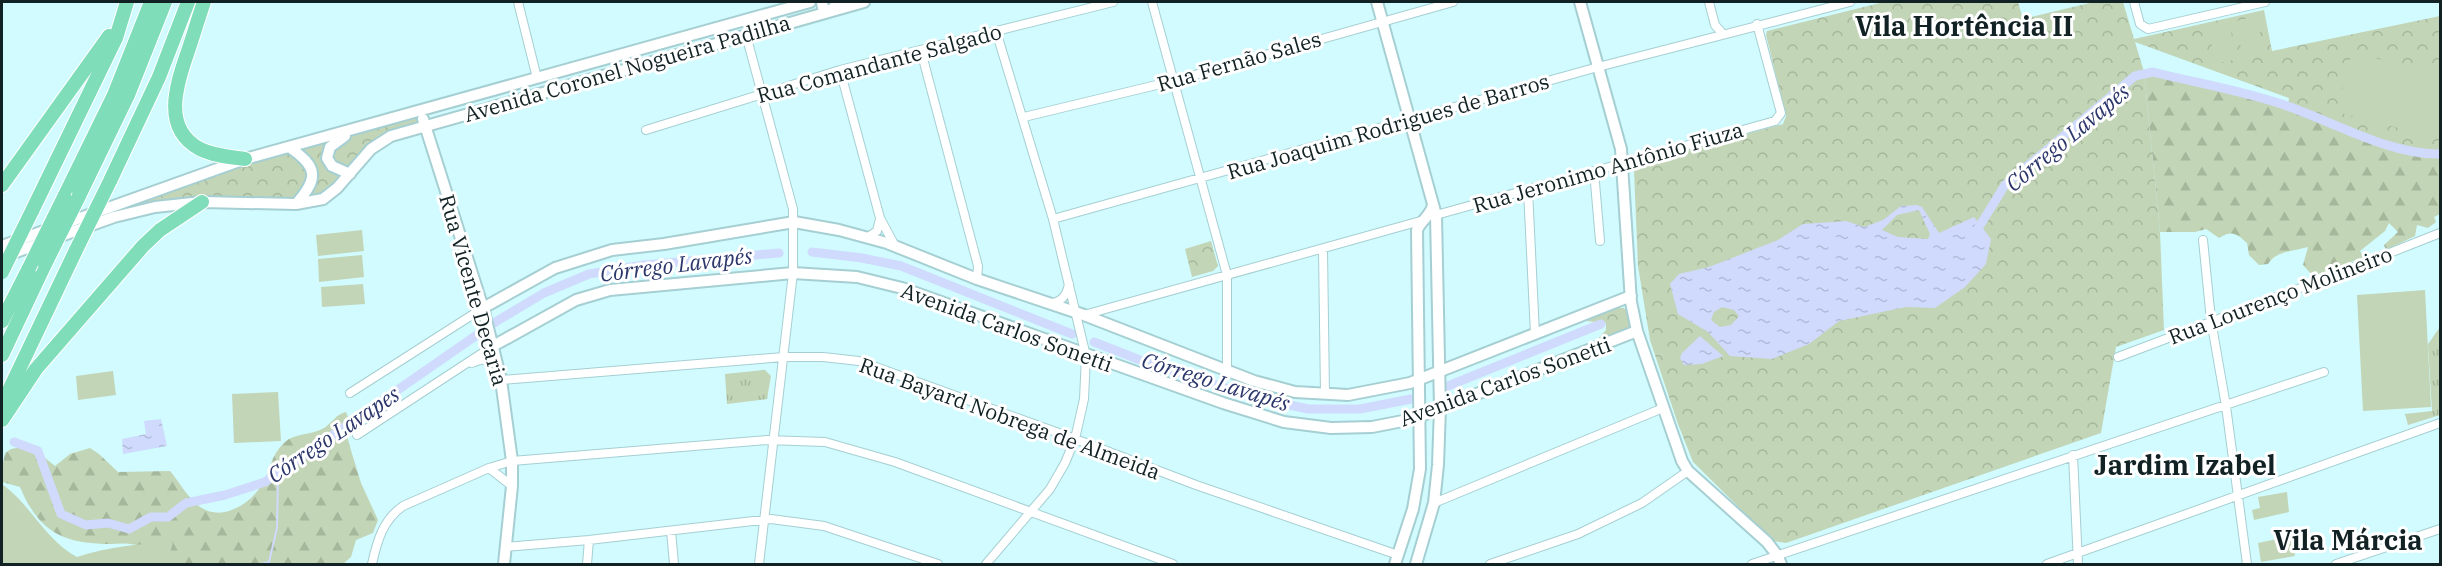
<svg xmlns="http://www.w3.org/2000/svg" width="2442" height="566" font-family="'IBM Plex Serif',serif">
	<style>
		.grass { fill: url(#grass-tufts) }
		.forest { fill: url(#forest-firs) }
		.park { fill: url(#park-crowns) }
		.pitch { fill: #c2d5b6 }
		.water { fill: url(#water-ripples); fill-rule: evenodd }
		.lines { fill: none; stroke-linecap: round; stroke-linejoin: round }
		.stream { stroke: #cfdafd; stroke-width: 2 }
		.canal { stroke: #cfdafd; stroke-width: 9 }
		.street-casing { stroke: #a5cfd2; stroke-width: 10 }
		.secondary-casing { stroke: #a5cfd2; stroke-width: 14 }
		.highway-casing { stroke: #fff; stroke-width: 16 }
		.street { stroke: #fff; stroke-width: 8 }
		.secondary { stroke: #fff; stroke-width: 10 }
		.highway { stroke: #7fddba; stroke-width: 14 }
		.highway-bridge-casing { stroke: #fff; stroke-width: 16; stroke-linecap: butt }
		.highway-bridge { stroke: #7fddba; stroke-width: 14 }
		.labels { text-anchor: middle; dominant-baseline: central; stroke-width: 6; stroke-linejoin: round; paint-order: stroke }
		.street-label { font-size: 21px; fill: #122224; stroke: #fff }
		.water-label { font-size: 22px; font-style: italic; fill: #2b366b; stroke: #fff }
		.district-label { font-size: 27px; font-weight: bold; fill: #122224; stroke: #fff }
	</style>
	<defs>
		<pattern id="grass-tufts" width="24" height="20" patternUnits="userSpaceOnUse" patternTransform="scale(1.5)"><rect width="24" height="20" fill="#c2d5b6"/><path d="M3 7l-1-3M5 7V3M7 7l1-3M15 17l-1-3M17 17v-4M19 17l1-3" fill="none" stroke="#a6b79c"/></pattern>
		<pattern id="forest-firs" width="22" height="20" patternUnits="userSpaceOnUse" patternTransform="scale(1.5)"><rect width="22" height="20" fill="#c2d5b6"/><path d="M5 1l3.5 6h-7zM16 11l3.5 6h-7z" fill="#a6b79c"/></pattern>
		<pattern id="park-crowns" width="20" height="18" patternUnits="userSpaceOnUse" patternTransform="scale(1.5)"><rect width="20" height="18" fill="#c2d5b6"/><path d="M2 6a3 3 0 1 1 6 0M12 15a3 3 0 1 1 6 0" fill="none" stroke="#a6b79c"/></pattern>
		<pattern id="water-ripples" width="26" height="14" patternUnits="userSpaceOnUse" patternTransform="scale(1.5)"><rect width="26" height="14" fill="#cfdafd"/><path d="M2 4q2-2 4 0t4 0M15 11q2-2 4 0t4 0" fill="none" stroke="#b1bbd9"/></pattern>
	</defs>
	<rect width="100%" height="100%" fill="#d1fbff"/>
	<path class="grass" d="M2440,327V415L2408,425L2405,414L2432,411L2428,344Z
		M765,370L771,376L767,399L727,404L725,374Z"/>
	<path class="forest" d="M2144,72H2153C2196,83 2245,91 2287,106C2334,122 2390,154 2440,154V214L2434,217L2436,222L2428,228L2417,225L2415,236L2386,250L2384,245L2398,232L2389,223L2385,231L2360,251L2364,257L2313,276L2303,265L2308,247C2295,251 2275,251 2268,264L2259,265L2249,255L2247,243C2236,233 2232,230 2219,238L2206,229L2195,232H2160Z
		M346,412L348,417L346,431L350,447L361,483L378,520L373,533L356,540L351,557L343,564H160C156,560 152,554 148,550C139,543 122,543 111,544C63,544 39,532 20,487L2,482V468L5,453L11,449L22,447L25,442L55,466L70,454L90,448L99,454L118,472L170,471C186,490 198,520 229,511C243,506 253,498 261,486C272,469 269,457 285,442C295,433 312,435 324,428C332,423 336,414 346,412Z"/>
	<path class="park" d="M1884,2H2018L2023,19L2094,2H2123L2134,39L2264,10L2272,51L2440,16V154C2392,155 2333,123 2288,106L2289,98L2135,42L2144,72L2160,232L2164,330L2116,347L2101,433L1786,543L1773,541L1693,462L1678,424L1650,340L1638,266L1634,171L1638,164L1783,124L1786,116L1766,35L1767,31Z
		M419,117L420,122L382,134L369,143L327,192L316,196L248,200L176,198L133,206L101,217L102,213L227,169Z
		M1211,241L1218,266L1213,271L1192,277L1185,249Z
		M1613,308H1624C1646,330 1610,338 1594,343L1606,330V323L1586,321Z"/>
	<path class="pitch" d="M2257,16L2264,54L2243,59L2236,21Z
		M2229,23L2237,59L2216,64L2208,28Z
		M2352,52L2440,75V139L2337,112Z
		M362,230L364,251L318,256L316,235Z
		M362,255L364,277L319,282L318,259Z
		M363,284L365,304L322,307L321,287Z
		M2425,290L2431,407L2363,411L2357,295Z
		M113,371L116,395L78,400L76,376Z
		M278,392L281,441L234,443L232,394Z
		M2,484C32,506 46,541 77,557C108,547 140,543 173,543L166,564H2Z
		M2287,492L2289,512L2254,520L2252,510L2260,508L2258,497Z
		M2291,536L2295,556L2261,562L2258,543Z"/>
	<path class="water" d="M1917,205L1922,207L1939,233L1974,217L1991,239L1986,264L1965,287L1935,308L1906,307L1839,321L1809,344L1772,359L1730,356L1708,332L1678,314L1670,284L1679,274L1709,267L1778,240L1803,224L1846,221L1864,227L1883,220L1901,206ZM1919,210L1930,234L1928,239L1898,237L1882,230L1897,215ZM1722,307L1734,310L1739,316L1731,325L1720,327L1711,320L1714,312Z
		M1700,336L1723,356L1702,364L1684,365L1680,358L1682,353Z
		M161,419L167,446L123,454L122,439L146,434L144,421Z"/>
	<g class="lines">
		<path class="stream" d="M261,564L269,562L277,528L278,473"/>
		<path class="canal" d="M1974,235L2005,185L2135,76L2153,72C2196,83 2245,91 2287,106C2334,122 2390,155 2440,154
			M812,252L862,258L901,266L1072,334
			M1094,342L1140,360L1254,397L1308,409H1360L1411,399
			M1448,386L1601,324
			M14,442L38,451L61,514L86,525L108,523L129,529L151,517H168L186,503L225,495L265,482L497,321L544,293L589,274L644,265L779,253"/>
		<g class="street-casing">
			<path id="street" d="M518,2L537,78
				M1152,2L1227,275V371
				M1709,2L1715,25L1723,34
				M2134,2L2140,24L2148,29L2265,2
				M746,35L793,209V273L759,564
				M921,51L978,266L977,279
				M840,70L880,218L895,246
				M1024,117L1173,81L1453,2
				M646,130L840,70L1113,2
				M1594,171L1600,241
				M1528,190L1535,334
				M1436,215L1775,121L1781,113L1757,24
				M1053,219L1598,67L1850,2
				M868,237L877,231L880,219
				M2203,240L2211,320L2226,406L2247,564
				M1323,250L1325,394
				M1050,303C1061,303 1067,295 1069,284
				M1084,315L1424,220
				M2118,357L2319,281L2440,233
				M472,363C481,359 490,357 497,365
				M501,380L784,357H823L859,361L1070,437L1196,485L1398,555
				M350,393L483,308
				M357,435L493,346
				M2073,455L2078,564
				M489,468L512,486
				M1434,503L1663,408
				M671,531L674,564
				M506,547L589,540L771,519L824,526L938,564
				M372,564C377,541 383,520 403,506L489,468L512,461L767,440L825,442L895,462L1173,564
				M587,564L589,540
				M986,564L1050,489L1065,463L1075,439L1084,399L1086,356L1053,219L996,31
				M1490,564L1578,534L1642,503L1688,471
				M1752,564L2324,372
				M2047,564L2440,423
				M2336,564L2440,529"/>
		</g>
		<g class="secondary-casing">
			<path id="secondary" d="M822,2L823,8L829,11L835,7L836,2
				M1377,2L1436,215L1440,408L1438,465L1434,503L1416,564
				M1580,2L1621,149L1631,302L1637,331L1682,461L1688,471L1767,542L1777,555L1781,564
				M423,119L483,308L501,380L512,461V486L504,564
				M345,136L330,147L327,158L332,166L350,174
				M289,147C318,167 319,178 296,204
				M2,246L245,159L810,2
				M2,257L114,217L155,207L202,202L296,204L323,199L337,188L371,149L391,136L864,2
				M483,308L555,268L612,250L664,244L794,222L839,230L887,243L977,279L1084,315L1254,381L1295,392L1348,395L1410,383L1631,296
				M493,346L576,300L610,290L793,273L857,277L902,288L1223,403L1284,422L1331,428L1372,427L1413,419L1637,331
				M1395,564L1413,509L1420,469L1417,230C1421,220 1431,216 1433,205"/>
		</g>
		<g class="highway-casing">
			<path id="highway" d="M204,2C198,19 193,37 187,54C176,86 162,129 200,149C214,156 231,157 245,159
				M110,181L159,77L188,2
				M2,185L109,36
				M79,196L128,95L165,2
				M64,197L114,95L151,2
				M32,211L116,38L127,2
				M2,321L29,268
				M2,355L45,264
				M2,405L76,250
				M2,420L36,369L143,246L160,230L202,202"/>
		</g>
		<use href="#street" class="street"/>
		<use href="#secondary" class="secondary"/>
		<use href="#highway" class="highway"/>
		<g class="highway-bridge-casing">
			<path id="highway-bridge" d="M76,250L110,181
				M45,264L79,196
				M29,268L64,197
				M2,272L32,211"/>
		</g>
		<use href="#highway-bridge" class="highway-bridge"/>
	</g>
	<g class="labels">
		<g class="street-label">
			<text transform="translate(1239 61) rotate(-16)">Rua Fernão Sales</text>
			<text transform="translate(879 63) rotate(-15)">Rua Comandante Salgado</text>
			<text transform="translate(627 68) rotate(-16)">Avenida Coronel Nogueira Padilha</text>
			<text transform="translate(1388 126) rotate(-16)">Rua Joaquim Rodrigues de Barros</text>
			<text transform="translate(1608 167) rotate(-16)">Rua Jeronimo Antônio Fiuza</text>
			<text transform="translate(474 290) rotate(74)">Rua Vicente Decaria</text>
			<text transform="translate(2280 295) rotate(-21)">Rua Lourenço Molineiro</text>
			<text transform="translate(1007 327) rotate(20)">Avenida Carlos Sonetti</text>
			<text transform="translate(1505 381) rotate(-20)">Avenida Carlos Sonetti</text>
			<text transform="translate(1010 418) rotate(20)">Rua Bayard Nobrega de Almeida</text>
		</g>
		<g class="water-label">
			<text transform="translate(2067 137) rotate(-40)">Córrego Lavapés</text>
			<text transform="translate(676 264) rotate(-7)">Córrego Lavapés</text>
			<text transform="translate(1216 381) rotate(17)">Córrego Lavapés</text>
			<text transform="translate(333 434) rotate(-34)">Córrego Lavapes</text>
		</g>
		<g class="district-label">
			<text x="1964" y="25">Vila Hortência II</text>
			<text x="2185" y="464">Jardim Izabel</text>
			<text x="2348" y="539">Vila Márcia</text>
		</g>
	</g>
	<rect width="2442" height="566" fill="none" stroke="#122224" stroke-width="6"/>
</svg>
